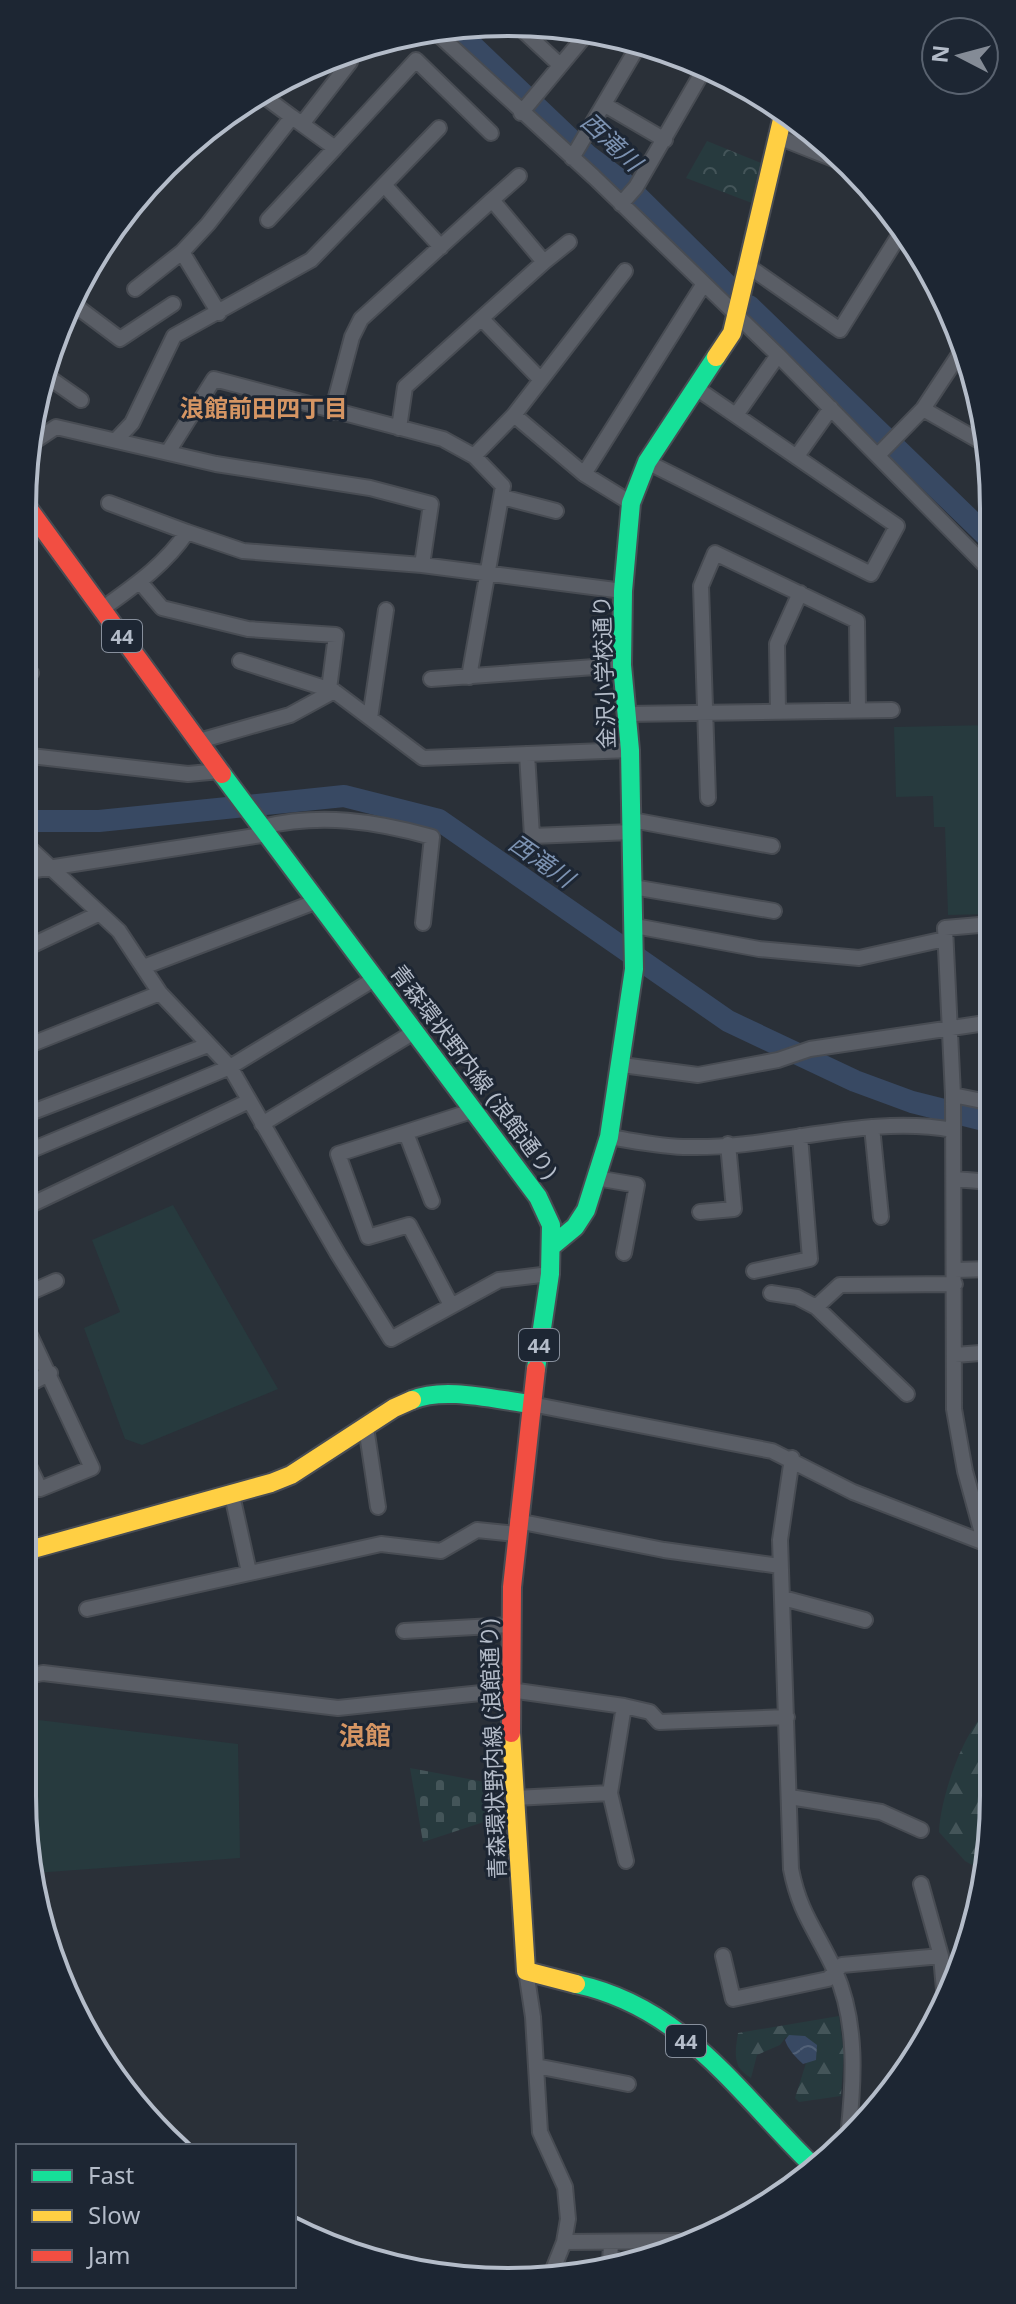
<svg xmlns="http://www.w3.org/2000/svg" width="1016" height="2304" font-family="'Noto Sans','Noto Sans JP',sans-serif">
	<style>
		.forest { fill: url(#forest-firs) }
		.cemetery { fill: url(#cemetery-stones) }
		.park { fill: url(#park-crowns) }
		.pitch { fill: #273a3e }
		.water { fill: url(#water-waves) }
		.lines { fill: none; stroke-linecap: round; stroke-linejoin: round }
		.river { stroke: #384963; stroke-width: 22 }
		.street-casing { stroke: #484c53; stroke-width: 18 }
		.fast-casing { stroke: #484c53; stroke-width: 22 }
		.slow-casing { stroke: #484c53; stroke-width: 22 }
		.jam-casing { stroke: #484c53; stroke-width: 22 }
		.street { stroke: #5a5e66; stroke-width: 14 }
		.fast { stroke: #16e098; stroke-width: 18 }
		.slow { stroke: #ffcf43; stroke-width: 18 }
		.jam { stroke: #f24e42; stroke-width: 18 }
		.labels { text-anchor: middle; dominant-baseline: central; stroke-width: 6; stroke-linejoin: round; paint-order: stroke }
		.shield { fill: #1d2633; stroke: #878f9c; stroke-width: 2 }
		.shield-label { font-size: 20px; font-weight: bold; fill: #b4bcc9 }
		.street-label { font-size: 22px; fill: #b4bcc9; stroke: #1d2633 }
		.water-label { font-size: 24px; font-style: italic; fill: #7c92b1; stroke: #1d2633 }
		.neighbourhood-label { font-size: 24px; font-weight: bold; fill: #d59563; stroke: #1d2633 }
		.quarter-label { font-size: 26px; font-weight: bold; fill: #d59563; stroke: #1d2633 }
		.rim { fill: none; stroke: #b4bcc9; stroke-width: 4 }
	</style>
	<defs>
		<pattern id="forest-firs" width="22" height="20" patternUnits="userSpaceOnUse" patternTransform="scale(2)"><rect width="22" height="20" fill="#273a3e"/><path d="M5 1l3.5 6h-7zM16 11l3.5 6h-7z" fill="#445559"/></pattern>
		<pattern id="cemetery-stones" width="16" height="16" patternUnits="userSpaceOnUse" patternTransform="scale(2)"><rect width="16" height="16" fill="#273a3e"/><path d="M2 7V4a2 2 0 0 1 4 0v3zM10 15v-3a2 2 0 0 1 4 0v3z" fill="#445559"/></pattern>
		<pattern id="park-crowns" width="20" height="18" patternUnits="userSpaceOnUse" patternTransform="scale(2)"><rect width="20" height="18" fill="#273a3e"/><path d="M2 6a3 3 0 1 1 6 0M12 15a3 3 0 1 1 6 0" fill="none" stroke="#445559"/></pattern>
		<pattern id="water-waves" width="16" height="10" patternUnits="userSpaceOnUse" patternTransform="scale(2)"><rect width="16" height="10" fill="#384963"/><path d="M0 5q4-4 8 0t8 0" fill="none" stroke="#526178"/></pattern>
	</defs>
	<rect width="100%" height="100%" fill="#2a3038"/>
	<path class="forest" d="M994,1705V1796L979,1869L965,1861L939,1832C940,1798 965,1723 994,1705Z
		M839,2016L844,2053L841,2096L799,2102L795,2098L806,2063L786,2037L780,2045L757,2055L751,2078C732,2067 735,2053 738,2033Z"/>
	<path class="cemetery" d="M410,1768L485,1782L488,1803L498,1804L499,1817L423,1842Z"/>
	<path class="park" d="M707,141L761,163L752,203L686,178Z"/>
	<path class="pitch" d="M991,725V914L948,915L945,827H934L933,796L896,797L894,727Z
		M173,1205L278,1389L142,1445L125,1439L84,1328L120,1312L92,1240Z
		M22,1718L238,1744L240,1858L35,1873L22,1796Z"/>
	<path class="water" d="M789,2035L805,2036L817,2045L816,2060L803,2064C797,2059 787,2048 785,2040Z"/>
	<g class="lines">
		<path class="river" d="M458,32L587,155L624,183L731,289
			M749,306L990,539
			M22,821H99L344,796L439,820L728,1021L855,1081L912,1102L992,1122"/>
		<g class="street-casing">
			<path id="street" d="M516,24L560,65
				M440,36L594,177L778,355L990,570
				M605,105L665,140
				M521,113L584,37
				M292,117L335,148L416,60L491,133
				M302,124L350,62
				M778,137L846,164
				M572,158L637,48
				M386,187L441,247
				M492,200L519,176
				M621,204L636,187L706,66
				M268,220L335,148
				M544,262L569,242
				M748,266L840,330L903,229
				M135,289L182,252
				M72,303L120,339L173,304
				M219,313L182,252L208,224L292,117L265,97
				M482,319L541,380
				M48,377L81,400
				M923,409L990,447
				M332,412L352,337L361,319L492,200L544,262L405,387L399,428
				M514,415L584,474L631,503
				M736,415L778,355
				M116,440L132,423L174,336L311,260L439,128
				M35,441L56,427L216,464L370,488L431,504L422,565
				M168,452L214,379L443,439L474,456L503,486L469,677
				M879,454L923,409L964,347
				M474,456L514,415L625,271
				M797,456L831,408
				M647,462L871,574L897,526L696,388
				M584,474L703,285
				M502,497L556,511
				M109,503L187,532
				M140,582L162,608L248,629L336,635L329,689
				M102,609C134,586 165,565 187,532L243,551L422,565L623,591
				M240,661L334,691
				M22,670L31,673
				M431,679L622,665
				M778,712L777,644L800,593
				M626,714L892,710
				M370,718L386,610
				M199,741L290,715L334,691L423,758L630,750
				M527,754L532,836L632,832
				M22,755L188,774L220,771
				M708,798L701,586L715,553L857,621L858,710
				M632,820L772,846
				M262,827C321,813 375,821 432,837L423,923
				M22,841L119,931L160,993L230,1067L338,1254L391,1339L499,1280L550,1274
				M22,872L268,834
				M633,887L774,911
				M635,926L759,949L859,958L945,939
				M22,950L98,914
				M146,966L315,902
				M22,1048L160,993
				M622,1065L698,1075L778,1060L810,1049L992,1022
				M953,1095L992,1103
				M22,1116L208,1045
				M262,1124L414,1032
				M872,1127L881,1217
				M406,1133L432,1201
				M609,1137C635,1141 662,1147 689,1147C777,1149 865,1114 953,1130
				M22,1154L230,1067L376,978
				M596,1178L637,1185L624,1253
				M954,1179L992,1182
				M22,1209L249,1101
				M700,1212L734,1209L728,1144
				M955,1270L992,1269
				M754,1271L810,1259L800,1136
				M771,1293L797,1297L816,1307L907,1394
				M22,1296L56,1281
				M451,1305L409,1225L368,1237L338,1154L475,1110
				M816,1307L840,1285L955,1284
				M955,1355L993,1352
				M22,1388L50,1373
				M531,1404L772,1451L853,1492L990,1545
				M366,1427L378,1507
				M22,1451L40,1489L92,1468L22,1318
				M792,1458L780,1540L791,1869C800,1915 817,1931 835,1971C858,2023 854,2082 848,2137
				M232,1495L249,1572
				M517,1521L664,1550L780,1566
				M985,1544L965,1471L954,1409L953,1095L945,928L991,924
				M783,1598L865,1620
				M87,1609L381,1544L441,1551L477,1530L516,1534
				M404,1631L511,1625
				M22,1677L43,1673L338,1708L510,1690L624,1706L650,1712L659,1722L787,1717
				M624,1706L610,1793L626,1861
				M790,1797L881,1812L921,1830
				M515,1798L610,1793
				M723,1956L733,1999L828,1979L842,1965L941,1956L921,1884
				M941,1956L945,2001
				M526,1971L533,2017L540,2132L565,2187L568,2219L564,2242L550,2277
				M536,2066L628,2084
				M564,2242L679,2241
				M610,2265L611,2242"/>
		</g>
		<g class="fast-casing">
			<path id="fast" d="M222,774L538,1197L551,1225L550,1274L536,1369
				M552,1246L575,1227L586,1210L609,1137L634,969L630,750L622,665L623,591L631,503L647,462L716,357
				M412,1400C445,1386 496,1400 531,1404
				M576,1984C684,2007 738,2093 813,2166"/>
		</g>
		<g class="slow-casing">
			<path id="slow" d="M716,357L732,333L784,111
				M22,1552L271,1483L291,1475L394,1408L412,1400
				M511,1733L526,1971L576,1984"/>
		</g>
		<g class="jam-casing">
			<path id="jam" d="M23,501L222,774
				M511,1733L512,1587L536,1369"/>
		</g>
		<use href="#street" class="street"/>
		<use href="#fast" class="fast"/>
		<use href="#slow" class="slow"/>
		<use href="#jam" class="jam"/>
	</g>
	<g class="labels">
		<g class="shield">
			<rect x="102" y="620" width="40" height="32" rx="6"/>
			<rect x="519" y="1329" width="40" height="32" rx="6"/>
			<rect x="666" y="2025" width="40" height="32" rx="6"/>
		</g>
		<g class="shield-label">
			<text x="122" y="636">44</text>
			<text x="539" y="1345">44</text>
			<text x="686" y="2041">44</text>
		</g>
		<g class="street-label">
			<text transform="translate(603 672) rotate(-92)">金沢小学校通り</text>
			<text transform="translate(475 1071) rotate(53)">青森環状野内線 (浪館通り)</text>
			<text transform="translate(492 1749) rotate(-92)">青森環状野内線 (浪館通り)</text>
		</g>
		<g class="water-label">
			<text transform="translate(612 141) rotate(43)">西滝川</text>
			<text transform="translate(542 860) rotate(35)">西滝川</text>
		</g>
		<g class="neighbourhood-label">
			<text x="264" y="407">浪館前田四丁目</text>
		</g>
		<g class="quarter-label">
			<text x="365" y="1735">浪館</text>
		</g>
	</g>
	<path d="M0 0H1016V2304H0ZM508 36H508A472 472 0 0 1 980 508V1796A472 472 0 0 1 508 2268H508A472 472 0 0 1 36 1796V508A472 472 0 0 1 508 36Z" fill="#1d2633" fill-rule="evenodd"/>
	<path class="rim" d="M508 36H508A472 472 0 0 1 980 508V1796A472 472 0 0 1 508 2268H508A472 472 0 0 1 36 1796V508A472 472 0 0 1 508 36Z"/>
	<rect x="16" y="2144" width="280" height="144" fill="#1d2633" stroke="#59626f" stroke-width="2"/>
	<rect x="32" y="2170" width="40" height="12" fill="#16e098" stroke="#59626f" stroke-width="2"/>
	<text x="88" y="2184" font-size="24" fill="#b4bcc9">Fast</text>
	<rect x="32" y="2210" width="40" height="12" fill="#ffcf43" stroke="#59626f" stroke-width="2"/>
	<text x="88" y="2224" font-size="24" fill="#b4bcc9">Slow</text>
	<rect x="32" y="2250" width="40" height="12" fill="#f24e42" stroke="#59626f" stroke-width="2"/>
	<text x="88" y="2264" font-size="24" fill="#b4bcc9">Jam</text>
	<g transform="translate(960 56) rotate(276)"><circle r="38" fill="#1d2633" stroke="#59626f" stroke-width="2"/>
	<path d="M0-6L14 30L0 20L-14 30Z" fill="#848b96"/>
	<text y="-12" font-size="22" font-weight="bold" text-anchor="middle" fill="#b4bcc9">N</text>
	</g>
</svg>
